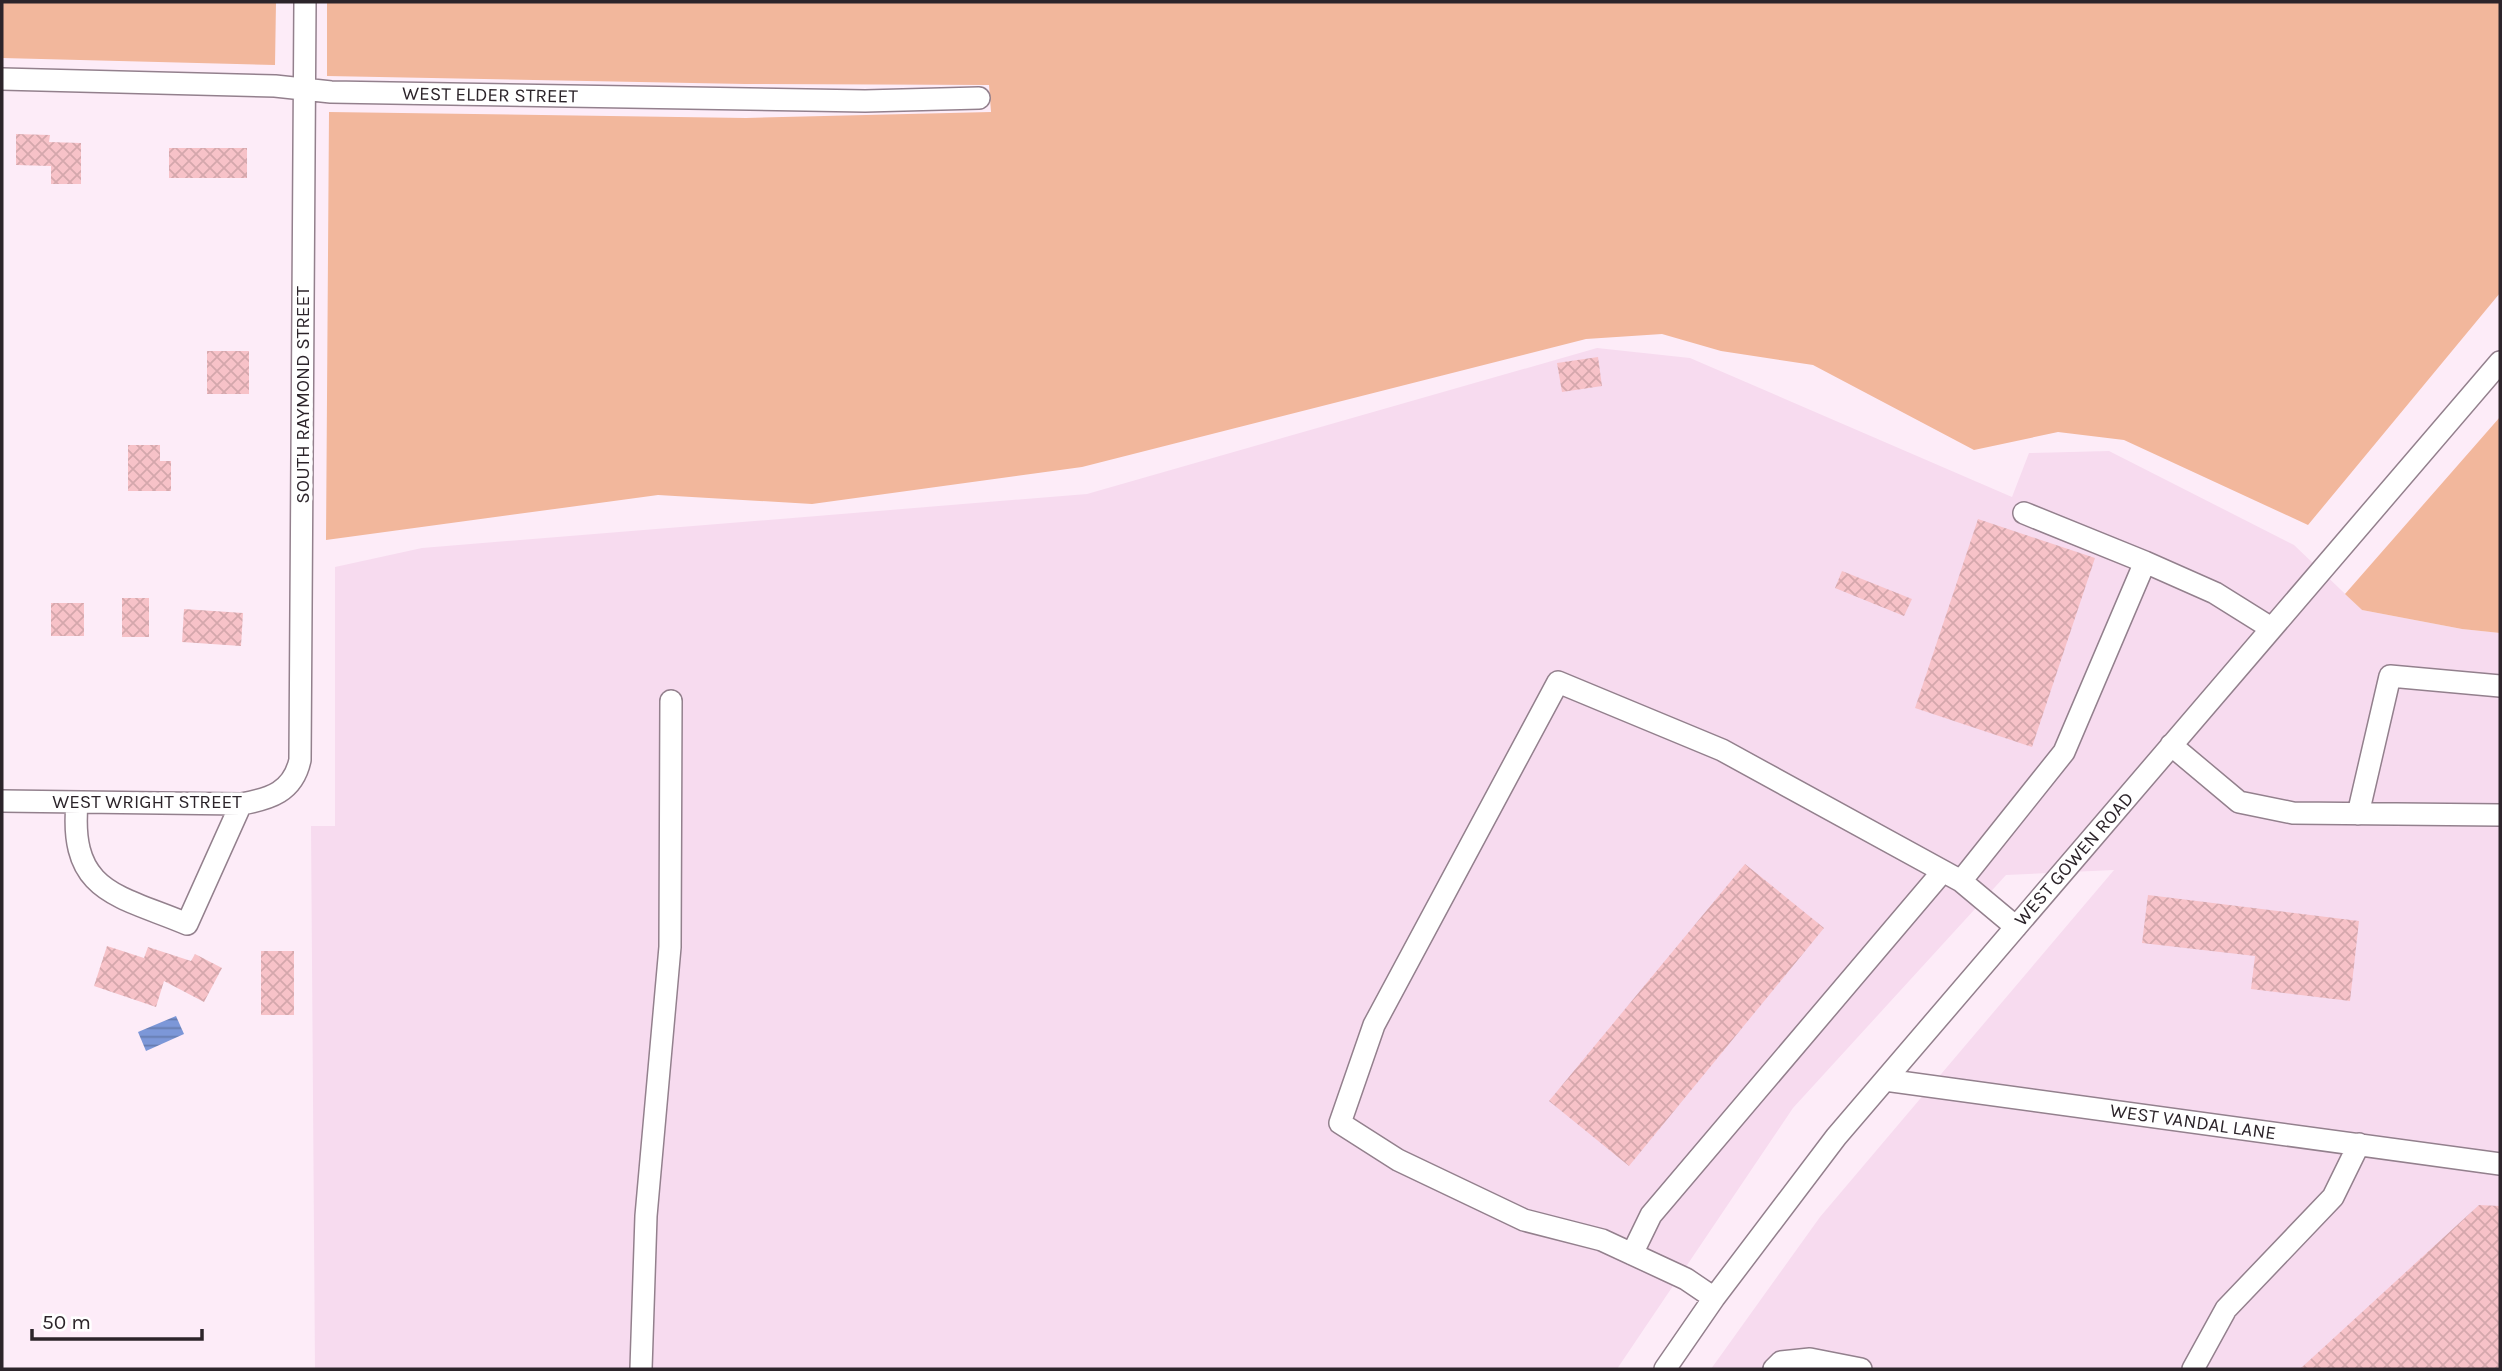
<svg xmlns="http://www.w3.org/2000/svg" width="2502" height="1371" font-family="Karla,sans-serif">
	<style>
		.built { fill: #f7dbef }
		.grass { fill: #f2b79c }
		.water { fill: url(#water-rules) }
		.building { fill: url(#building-cross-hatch) }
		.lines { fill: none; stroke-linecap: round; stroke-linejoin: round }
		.minor-casing { stroke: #93808d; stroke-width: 24 }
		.minor { stroke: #fff; stroke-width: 21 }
		.labels { text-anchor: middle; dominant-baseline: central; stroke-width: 7; stroke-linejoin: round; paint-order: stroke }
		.street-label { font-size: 19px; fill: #2c242a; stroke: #fff }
	</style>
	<defs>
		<pattern id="water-rules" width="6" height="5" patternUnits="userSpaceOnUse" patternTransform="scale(1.75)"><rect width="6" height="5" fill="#7c97d8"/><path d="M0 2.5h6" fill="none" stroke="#667baf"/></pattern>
		<pattern id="building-cross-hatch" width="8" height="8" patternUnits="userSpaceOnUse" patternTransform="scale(1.75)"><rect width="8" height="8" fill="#f7c2c8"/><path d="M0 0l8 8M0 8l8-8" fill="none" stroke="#d4a7ac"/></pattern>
	</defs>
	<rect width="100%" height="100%" fill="#fdecf8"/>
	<path class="built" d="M1597,348L1690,358L2012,497L2029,453L2109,451L2294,545L2362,610L2462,629L2500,633V1369H1711L1820,1217L2114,870L2006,875L1793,1108L1617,1369H315L311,826H335V567L422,548L1087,494Z"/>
	<path class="grass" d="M2,2H276L275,65L2,58Z
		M327,2H2500V293L2308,525L2124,440L2058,432L1974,450L1813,365L1721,351L1662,334L1586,339L1082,467L812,504L658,495L326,540L329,112L746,118L991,112L989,85L745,84L327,76Z
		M2500,417V633L2462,629L2362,610L2345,594Z"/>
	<path class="water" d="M176,1016L184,1034L146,1051L138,1032Z"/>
	<path class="building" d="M16,134L50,135L49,142L81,143V184H51V166L16,165Z
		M169,148H247V178H169Z
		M207,351H249V394H207Z
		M1598,357L1602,386L1562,392L1557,363Z
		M128,445H160V461H171V491H128Z
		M1978,519L2095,558L2032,747L1915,708Z
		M1842,571L1912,599L1904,616L1835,588Z
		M122,598H149V637H122Z
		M51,603H84V636H51Z
		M184,609L243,613L241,646L182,642Z
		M1745,864L1824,928L1629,1166L1549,1101Z
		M2148,895L2359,921L2350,1001L2251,989L2255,956L2142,943Z
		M107,946L144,958L148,947L191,961L195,954L222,968L204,1002L164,981L156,1007L94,986Z
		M261,951H294V1015H261Z
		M2479,1205L2500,1206V1369H2300Z"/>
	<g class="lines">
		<g class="minor-casing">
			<path id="minor" d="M2,79L275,86L331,92L865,101L979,98
				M2024,513L2145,562
				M2171,745L2239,802L2293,813L2500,815
				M2,801L241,804C270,799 293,792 300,760L305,2
				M77,803C69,893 118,895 187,924L241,804
				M2358,814L2390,676L2500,686
				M2016,927L1961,881L2064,752L2145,562L2215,593L2271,628
				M1885,1080L2500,1164
				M1632,1254L1651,1215L1943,871
				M1714,1298L1686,1279L1602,1240L1524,1220L1398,1160L1340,1123L1374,1025L1558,682L1722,750L1961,881
				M641,1369L646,1216L670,947L671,701
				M1665,1369L1714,1298L1836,1137L2500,362
				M1774,1369L1781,1362L1810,1359L1861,1369
				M2193,1369L2226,1309L2333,1197L2359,1144"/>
		</g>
		<use href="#minor" class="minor"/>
	</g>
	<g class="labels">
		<g class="street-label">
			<text transform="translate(490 95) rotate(1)">WEST ELDER STREET</text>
			<text transform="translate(303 395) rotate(-90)">SOUTH RAYMOND STREET</text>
			<text x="147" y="802">WEST WRIGHT STREET</text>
			<text transform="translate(2074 859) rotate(-49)">WEST GOWEN ROAD</text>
			<text transform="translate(2193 1122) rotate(8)">WEST VANDAL LANE</text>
		</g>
	</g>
	<rect width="2502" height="1371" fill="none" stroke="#2c242a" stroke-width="7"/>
	<path d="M32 1329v10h170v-10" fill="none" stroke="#2c242a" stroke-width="3.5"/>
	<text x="42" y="1329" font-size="21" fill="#2c242a" stroke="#ffffff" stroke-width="5" paint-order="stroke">50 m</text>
</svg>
